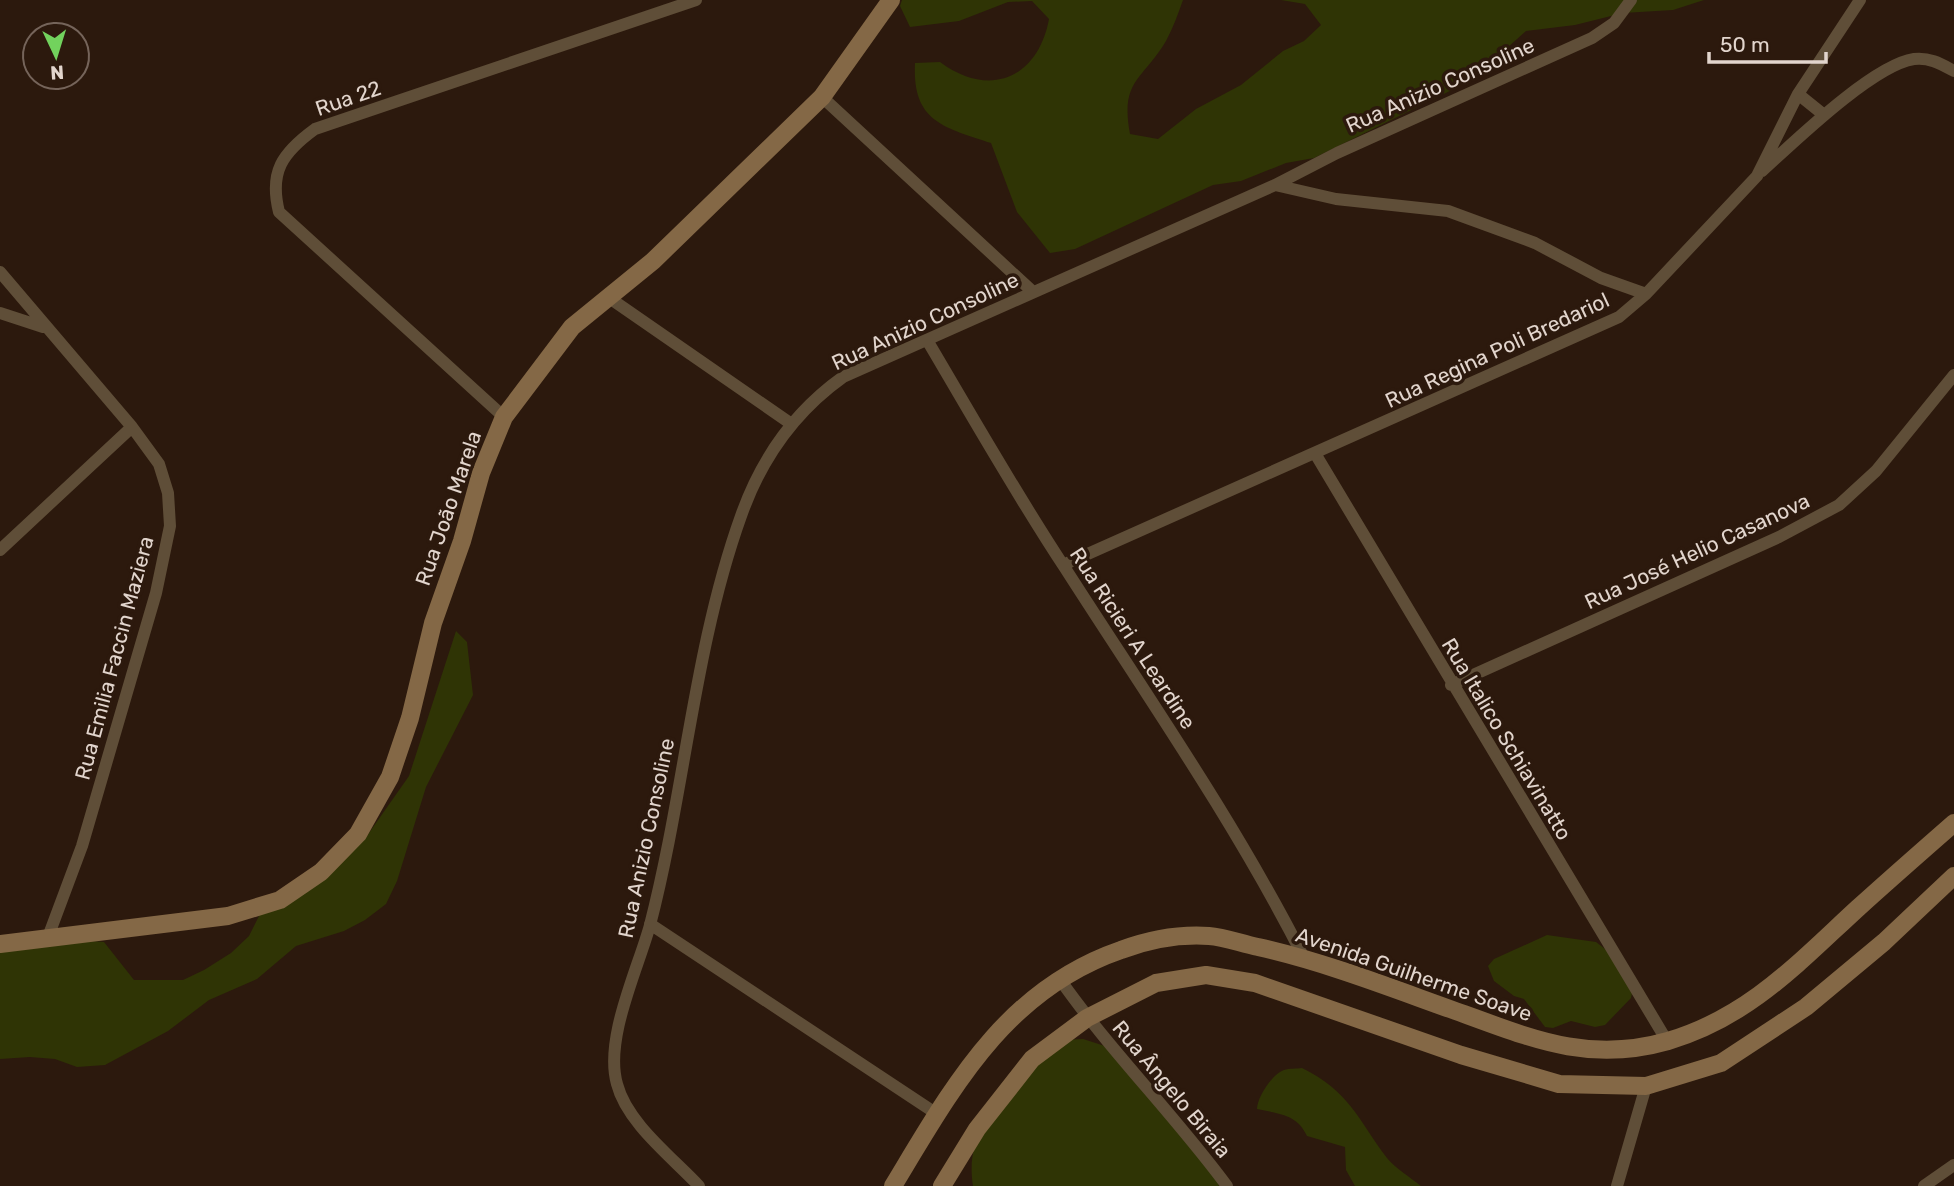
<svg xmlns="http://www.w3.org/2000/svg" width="1954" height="1186" font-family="Rubik,sans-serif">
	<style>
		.green { fill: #2f3405 }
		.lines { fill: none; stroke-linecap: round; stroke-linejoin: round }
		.street { stroke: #5f4e38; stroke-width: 12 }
		.secondary { stroke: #846846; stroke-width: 18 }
		.labels { text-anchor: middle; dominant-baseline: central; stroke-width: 7; stroke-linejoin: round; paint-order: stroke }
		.street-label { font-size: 21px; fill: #e2d5cd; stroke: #2c190d }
	</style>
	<rect width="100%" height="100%" fill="#2c190d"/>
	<path class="green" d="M902,0H1183C1178,14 1173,28 1166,41C1142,81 1120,80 1130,134L1158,139L1196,109L1241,85L1283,51L1304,41L1321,25L1305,4L1281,0H1704L1673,10L1623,13L1575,25L1526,31L1470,81L1314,158L1286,163L1241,181L1213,185L1075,249L1050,253L1017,212L991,143C944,127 912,122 915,63L940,62C990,99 1038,78 1049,19L1032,1L1008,2L959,21L910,27L900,6Z
		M456,631L467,642L473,695L426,787L397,881L386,904L365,920L344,931L296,946L257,979L209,1000L168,1031L105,1065L77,1067L55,1059L30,1057L0,1059V951L79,940L104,942L134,980H183L204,970L231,953L249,936L260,914L364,840L409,776Z
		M1547,935L1596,942L1627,966L1634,984L1631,998L1605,1025L1595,1027L1571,1021L1553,1028L1545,1027L1524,999L1514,996L1494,981L1488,966L1494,959Z
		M1083,1039L1108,1047L1211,1163L1219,1186H973C962,1119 1019,1082 1063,1040Z
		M1302,1068C1350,1092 1357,1118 1387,1158C1396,1169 1410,1177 1421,1186H1355L1346,1170L1345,1147L1307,1136C1297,1114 1279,1114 1257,1109C1257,1098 1272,1074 1284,1070C1289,1068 1297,1069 1302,1068Z"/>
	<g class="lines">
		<path class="street" d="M1798,94L1824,115
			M822,97L1032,291
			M1762,171C1794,142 1873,65 1914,59C1929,57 1941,64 1954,71
			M1275,185L1336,199L1448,211L1535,243L1601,278L1646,294
			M0,272L132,427L159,464L168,493L170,526L156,593L82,846L48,937
			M608,297L790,423
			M0,313L43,327
			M927,340C972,416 1016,494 1065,568C1147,696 1235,822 1304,958
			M504,417L279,212C269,172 282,153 315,129L696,0
			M1316,455L1667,1041
			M0,550L132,427
			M1063,565L1619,317L1646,294L1757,176L1798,94L1860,0
			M1451,685L1779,537L1839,505L1876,471L1954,375
			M650,924L937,1114
			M1059,978C1110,1051 1174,1114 1227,1186
			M699,1186C672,1157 627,1123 617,1084C604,1039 638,969 650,925C685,790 694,647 741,516C761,459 794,412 843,377L1275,185L1337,153L1592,38L1614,23L1631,0
			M1617,1186L1646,1086
			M1924,1186L1954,1165"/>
		<path class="secondary" d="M0,944L228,916L280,900L321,872L358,834L390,777L410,718L433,623L462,541L481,473L504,417L572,327L653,261L822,97L891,0
			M893,1186C953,1087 1005,990 1121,950C1148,940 1180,934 1209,936C1225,937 1242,944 1258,947C1329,963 1396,990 1464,1014C1535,1040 1591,1063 1668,1041C1749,1017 1798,963 1858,908C1890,879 1922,851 1954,823
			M942,1186L977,1129L1032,1059L1087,1018L1156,983L1206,975L1255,983L1461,1055L1559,1084L1646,1086L1721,1063L1806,1007L1884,942L1954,876"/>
	</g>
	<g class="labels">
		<g class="street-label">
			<text transform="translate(1440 85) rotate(-24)">Rua Anizio Consoline</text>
			<text transform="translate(348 98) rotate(-19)">Rua 22</text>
			<text transform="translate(925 321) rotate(-25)">Rua Anizio Consoline</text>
			<text transform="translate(1497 350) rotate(-25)">Rua Regina Poli Bredariol</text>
			<text transform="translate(448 508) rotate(-71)">Rua João Marela</text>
			<text transform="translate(1697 551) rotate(-25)">Rua José Helio Casanova</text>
			<text transform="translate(1133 638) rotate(57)">Rua Ricieri A Leardine</text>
			<text transform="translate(114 658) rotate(-75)">Rua Emilia Faccin Maziera</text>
			<text transform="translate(1507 739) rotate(59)">Rua Italico Schiavinatto</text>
			<text transform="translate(646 838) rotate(-78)">Rua Anizio Consoline</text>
			<text transform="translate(1414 974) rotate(19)">Avenida Guilherme Soave</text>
			<text transform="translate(1172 1089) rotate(50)">Rua Ângelo Biraia</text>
		</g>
	</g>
	<g transform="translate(56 56) rotate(176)"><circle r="33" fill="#2c190d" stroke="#75645a" stroke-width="2"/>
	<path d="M0-5L12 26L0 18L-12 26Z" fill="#72d25d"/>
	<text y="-10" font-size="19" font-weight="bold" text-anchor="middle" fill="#e2d5cd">N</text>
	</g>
	<path d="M1709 52v10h117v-10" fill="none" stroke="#e2d5cd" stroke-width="3.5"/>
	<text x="1720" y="52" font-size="21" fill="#e2d5cd" stroke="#2c190d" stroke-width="5" paint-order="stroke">50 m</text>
</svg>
